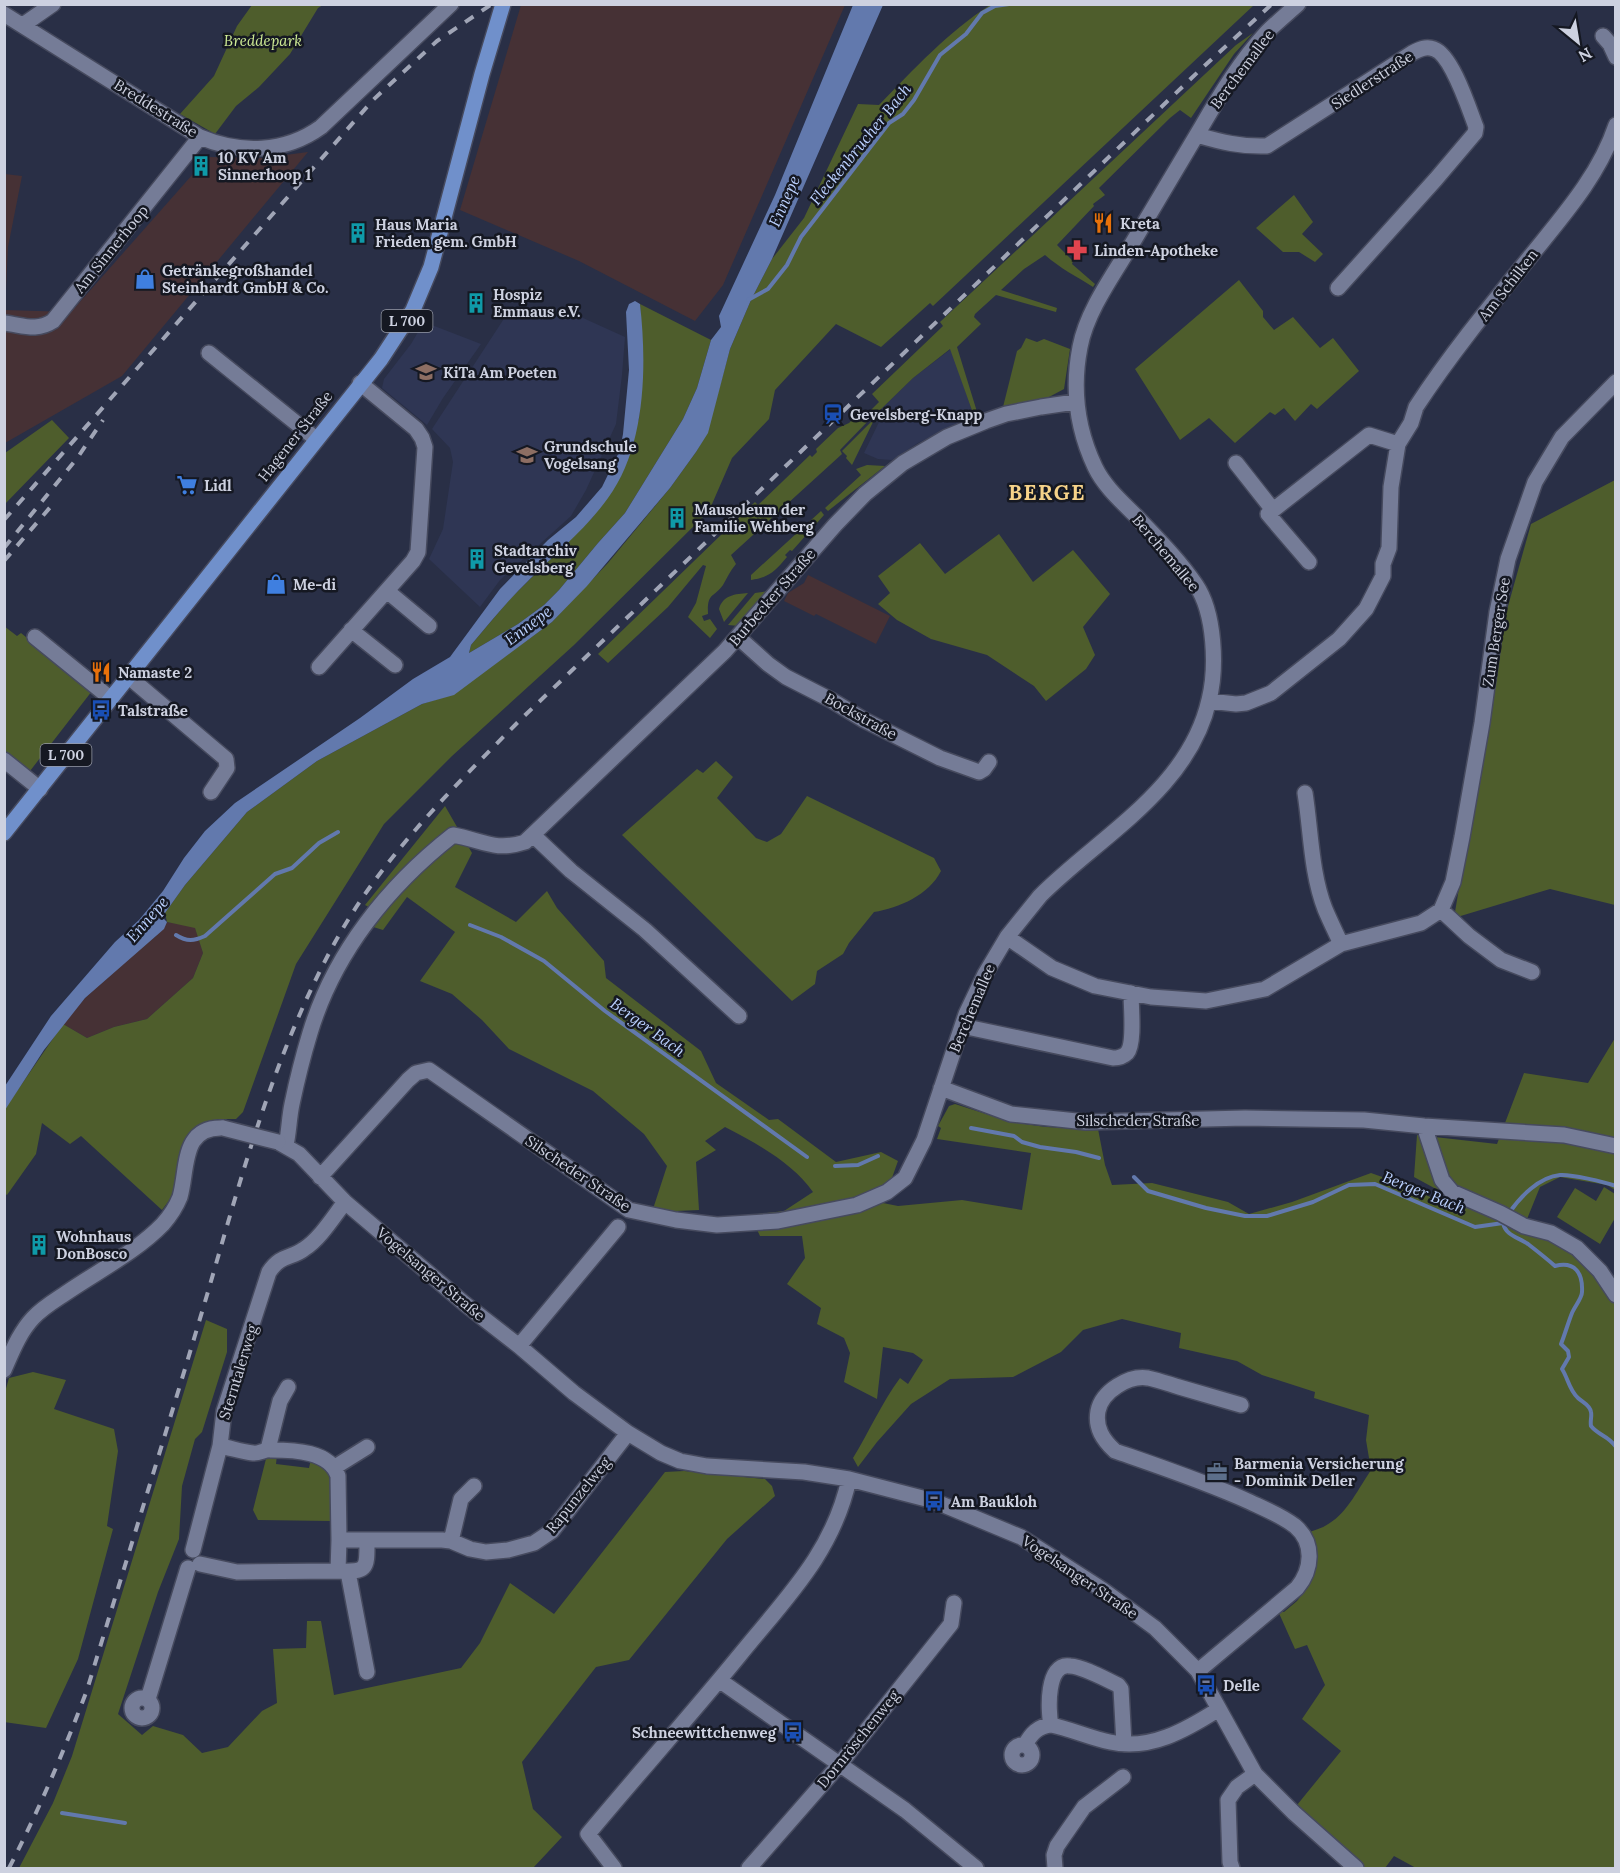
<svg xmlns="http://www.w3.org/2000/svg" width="1620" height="1873" font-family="Lora,serif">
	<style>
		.industrial { fill: #463135 }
		.built { fill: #2f3654 }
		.green { fill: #4e5d2c }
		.water { fill: #6279ad }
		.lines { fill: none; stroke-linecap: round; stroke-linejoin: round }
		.stream { stroke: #6279ad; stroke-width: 4 }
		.minor-casing { stroke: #464a5e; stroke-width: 18 }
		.major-casing { stroke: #464a5e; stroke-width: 18 }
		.minor { stroke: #757c97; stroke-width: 15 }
		.major { stroke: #7090cb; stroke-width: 15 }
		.rail { stroke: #a0a5b6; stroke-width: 4; stroke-dasharray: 10 10; stroke-linecap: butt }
		.minor-bridge-casing { stroke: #464a5e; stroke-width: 18; stroke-linecap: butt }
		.minor-bridge { stroke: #757c97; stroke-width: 15 }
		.labels { text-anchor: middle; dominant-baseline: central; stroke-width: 5; stroke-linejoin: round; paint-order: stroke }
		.shield { fill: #151822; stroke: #969aa7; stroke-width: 1.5 }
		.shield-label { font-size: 14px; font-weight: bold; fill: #cdd1e0 }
		.park-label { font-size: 15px; font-style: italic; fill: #ceeb95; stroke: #151822 }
		.street-label { font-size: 15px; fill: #cdd1e0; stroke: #151822 }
		.poi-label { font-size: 15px; font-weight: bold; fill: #cdd1e0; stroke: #151822; text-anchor: start }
		.water-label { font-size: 16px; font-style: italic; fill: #bbd1ff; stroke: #151822 }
		.district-label { font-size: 21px; font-weight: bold; letter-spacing: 1.5px; fill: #f6d289; stroke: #151822 }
	</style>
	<rect width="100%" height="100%" fill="#292f46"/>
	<path class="industrial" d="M521,5H845L723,285L695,321L579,261L460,210Z
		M308,152L122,376L5,443V174L22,176L8,247L5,310L71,312L208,157L263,158Z
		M808,575L890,616L876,644L816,614L814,616L784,601L788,593L804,583Z
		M167,922L195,927L203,953L193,978L147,1019L114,1027L87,1038L63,1024L85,998L143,946L155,937Z"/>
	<path class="built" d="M509,311H526L562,317L572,313L625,337L622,375L616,424L586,490L571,516L500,580L480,607L429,559L443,529L453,462L450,448L432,429Z
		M424,322L481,344L443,398L427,425L382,388L384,379L411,344Z
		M951,349L974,416L918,443L892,460L878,459L864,453L880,420L875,415L913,378Z"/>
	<path class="green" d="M252,5H323L318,8L290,54L259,87L236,106L215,134L180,114L214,76L237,26Z
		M990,5H1254L933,306L930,303L881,347L836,324L775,390L769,419L732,458L709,511L574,645L452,756L384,824L296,964L243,1112L236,1119H218L202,1126L184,1142L173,1195L162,1210L81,1136L70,1144L42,1123L36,1154L7,1195L4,1193V1110L63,1024L87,1038L114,1027L147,1019L193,978L203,953L195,928L167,922L165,913L185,885L247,812L317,761L422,704L454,694L552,622L608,563L670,488L696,452L707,433L730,349L751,300L772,259L804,218L858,104L879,105C914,69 948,32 990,5Z
		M1253,33L1234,54L1191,118L1180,110L1170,118L1099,188L1105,195L1093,204L1094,206L1057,245L1073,261L1072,264L1095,284L1093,287C1076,276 1061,269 1045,255L1024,269L1001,290L1057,308L1056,312L996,295L975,314L974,317L981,324L957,347L978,415L974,416L950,349L913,378L875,415L871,410L879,402L872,394L943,326L940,322L1236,45Z
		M1294,195L1313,222L1302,234L1323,254L1315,262L1299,252H1283L1256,228Z
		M1239,280L1263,311V317L1274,330L1293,317L1320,348L1333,338L1359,371L1317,409L1311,404L1295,421L1284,408L1275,415L1270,412L1235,443L1209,418L1180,440L1135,369Z
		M640,304L711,340L697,388L683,419L625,513L598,543L559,590L544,605L518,624L469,653L471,645L510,599L593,517L639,419L643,367Z
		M1026,338L1037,342L1044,339L1070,349L1064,389L1049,397L1003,407L1017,351L1021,348Z
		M862,410L870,419L840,450L842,454L731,555L736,564C730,571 727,578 723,585C714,598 707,592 708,614L702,616L704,621L710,619L717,629L710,638L688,617L696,603L706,566L703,565L668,607L608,663L598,654L755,502L758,505L810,455L812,457L817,452L816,449L838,428L849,423Z
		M52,420L69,438L5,504V453Z
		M872,421L873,422L852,465L846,458L847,456L842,451Z
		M867,465L885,466L828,511L825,508L861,475L856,469Z
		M1615,480V905L1550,889L1454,918L1503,624L1531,524Z
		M821,511L824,515L792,551L790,550L785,555L787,557C776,570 769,578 751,580V575Z
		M999,534L1033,582L1073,550L1110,594L1083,627L1095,655L1086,669L1046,701L1034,686L987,655L931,639L897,620L878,604L890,593L878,576L920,543L945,574Z
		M769,591L739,626L728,625L755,593Z
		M748,593L724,622L719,609C723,595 735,594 748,593Z
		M4,626L17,636L21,633L92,691L30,771L5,753Z
		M716,761L733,777L717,798L756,838L767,842L781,834L807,796L934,858L941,871C929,895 899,908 874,912L849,943L843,954L817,971L815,984L792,1001L622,835L697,769L703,773Z
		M445,806L472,853L455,887L516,922L547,891L557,908L604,961L606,978L701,1051L716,1083L769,1120L778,1119L836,1162L881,1152L898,1161L883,1203L898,1206L962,1200L1022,1210L1031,1153L937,1139L941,1128L938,1126L949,1106L955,1104L1011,1122L1046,1127L1098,1129L1105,1165L1112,1185L1152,1183L1228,1202L1249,1214L1292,1202L1371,1173L1416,1189L1437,1201L1447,1195L1414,1177L1417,1135L1497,1144L1524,1073L1588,1083L1615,1038V1190L1607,1185L1560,1177L1540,1187L1523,1229L1572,1249L1607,1286L1615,1305V1868H1416L1394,1856L1385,1868H1360L1341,1853L1297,1805L1341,1751L1302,1719L1325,1685L1307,1645L1295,1649L1278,1611L1284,1612L1297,1601L1306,1589L1304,1533C1342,1526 1351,1500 1371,1470L1366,1440L1369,1415L1314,1398L1315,1392L1262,1375L1237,1361L1179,1348L1181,1333L1122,1319L1083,1330L1061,1352L1013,1377L950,1379L911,1404L877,1442L858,1467L853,1458C869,1432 881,1404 900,1378L908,1384L923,1360L913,1353L883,1347L877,1399L844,1382L850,1353L844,1338L817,1324L821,1308L787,1284L805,1258L802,1236H760L750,1215L784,1211L813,1192C793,1163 756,1143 725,1127L705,1141L716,1150L696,1162L699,1210L652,1212L667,1166L644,1134L593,1091L509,1049L482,1020L452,994L420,981L455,932L407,897L383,930L370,926L380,913L365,905Z
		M1604,1187L1615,1194V1218L1600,1244L1557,1217L1575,1188L1596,1201Z
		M206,1320L227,1329V1352L202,1432L195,1439L182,1486L179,1539L158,1592L118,1714L142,1735L153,1726L183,1735L202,1753L228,1747L262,1711L277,1703L273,1649L306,1648L307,1621H321L334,1695L461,1668L480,1643L510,1583L554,1614L665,1472L684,1471L765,1479L772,1486L775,1496L727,1539L629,1660L596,1667L522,1762L533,1809L562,1837L533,1868H19L53,1803L72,1756Z
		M33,1372L66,1380L54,1409L114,1429L118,1451L107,1526L113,1529L78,1659L46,1728L4,1722L5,1392L9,1378Z
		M267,1455H277L276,1464L309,1468L311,1459L331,1472L333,1502L331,1503V1521L258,1520L253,1510Z"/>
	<path class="water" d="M853,5H883L772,259L751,300L730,349L708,433L696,452L670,488L587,586L552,622L454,695L422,704L317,761L247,812L185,885L165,913L164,919L167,922L164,929L85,998L44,1050L5,1110V1086L51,1016L115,942L139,920L163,891L184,858L205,831L235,803L360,718L413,679L450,657L500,589L548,540L576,517L602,487L620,450L623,434L629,370L626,312L629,304L635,301L640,304C647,365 646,447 608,498C586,529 555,554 529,580C508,600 490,623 471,645L469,653L518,624L544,605L559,590L598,543L625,513L683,419L697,388L711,340L721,327L719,316L775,195Z"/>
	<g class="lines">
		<path class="stream" d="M748,300L768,289L787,265L801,237L889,123L903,114L914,100L940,55L966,34L982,13L995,6L1009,4
			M470,925L501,937L544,961L605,1011L807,1157
			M176,935C187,942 194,941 205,936L275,874L292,868L319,843L338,832
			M971,1128L1014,1136L1022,1142L1040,1147L1076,1152L1099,1158
			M835,1166L858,1165L878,1156
			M1134,1177L1148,1191L1206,1208L1245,1216H1267L1313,1202L1349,1185L1375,1184L1475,1227L1503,1223C1506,1236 1518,1237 1528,1244C1537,1251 1546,1258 1555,1266C1575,1261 1583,1273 1582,1292C1582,1298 1575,1306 1572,1313C1568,1323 1565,1334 1561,1344L1568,1351L1569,1357L1562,1369C1568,1378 1569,1390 1578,1398C1582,1402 1590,1405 1591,1412C1592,1416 1590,1421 1591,1426C1599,1436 1608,1435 1616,1447
			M1509,1213C1520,1197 1539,1177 1560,1175C1571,1174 1604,1182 1616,1186
			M62,1813L125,1823"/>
		<g class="minor-casing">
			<path id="minor" d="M4,14L200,137C240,154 285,153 321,127L451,4
				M23,25L53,4
				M1603,36L1610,44L1616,57
				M1197,135C1221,142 1241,147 1267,146L1412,53C1420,49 1426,46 1434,49C1452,55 1469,109 1476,127L1475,133L1436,179L1338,288
				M4,323C23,325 36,332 53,321L200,137
				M209,353L316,439
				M1236,463L1273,510
				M1309,562L1268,514L1369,435L1398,444
				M387,591L429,626
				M351,630L395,665
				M35,637L110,698
				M739,638L768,664L786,677L831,700L864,720L940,758L979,772L984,769L989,762
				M319,667L413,561L418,552L425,447L422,438L416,429L360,383
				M129,677L226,759L227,768L211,792
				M1209,701L1236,704L1246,703L1271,693L1339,639L1366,609L1383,576V564L1389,548L1391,487L1398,444L1411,423L1416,407C1450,355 1490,306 1529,258C1562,217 1599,176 1616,125
				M4,760L40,789
				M1305,793C1311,831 1311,873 1325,909C1330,921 1336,933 1341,944
				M533,835L571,871L645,930L739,1016
				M1441,910L1469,936L1501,960L1532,972
				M1007,937L1052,968L1095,986L1151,997L1206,1001L1265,989L1341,944L1421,923L1441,910L1453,882L1462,837L1482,723L1497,612L1508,559L1535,482L1562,437L1616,382
				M962,1026L1113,1058C1119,1058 1123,1057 1127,1053C1135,1044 1131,1006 1131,993
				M941,1088L1011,1114L1086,1122L1245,1118L1364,1120L1424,1126L1564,1135L1616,1146
				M1424,1126L1442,1180L1452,1192L1500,1213L1524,1226L1551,1233L1577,1248L1600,1271L1616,1295
				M278,1142L299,1154L345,1202L465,1304L519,1346L574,1393L628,1433L661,1453L680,1461L707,1466L804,1472L849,1479L934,1501L1021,1537L1103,1590L1155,1628L1198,1671L1255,1774L1294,1813L1356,1868
				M286,1145C289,1132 289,1118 292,1104C297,1080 303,1056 310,1033C334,953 388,886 453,835C482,840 495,852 525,842L725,651L835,525L865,494L903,463L947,437L986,421L1006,414L1041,407L1075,402
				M320,1177L408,1080L416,1073L429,1070L629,1210L676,1220L717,1225L778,1221L857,1205L887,1192L905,1178L924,1140L966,1014L985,974L1007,937L1040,896C1100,836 1189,789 1209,700C1217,668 1215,613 1196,585C1179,560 1157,538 1136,516C1121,501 1104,486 1095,467C1077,429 1072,388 1080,347C1087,309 1117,270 1136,237C1158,200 1180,163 1202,126C1220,95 1241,60 1266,33C1276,23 1287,14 1298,4
				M519,1346L618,1227
				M4,1370C12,1352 19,1333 33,1318C42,1308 54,1301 66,1293C98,1271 136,1252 163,1224C170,1216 176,1207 180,1197C188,1169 181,1126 223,1128
				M220,1446C231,1448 242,1452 253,1453C259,1454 265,1449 271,1450C294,1450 330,1451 338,1476L339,1540
				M268,1449L280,1401L288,1387
				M335,1467L367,1447
				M367,1541C367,1569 368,1572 338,1571L339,1540H442L451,1541L470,1549L486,1552L508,1550L534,1543L552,1531L628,1433
				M451,1541L461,1499L474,1486
				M193,1550L220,1446L224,1411L269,1272C281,1254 291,1259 304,1249C320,1239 334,1216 345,1202
				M200,1564L237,1572L338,1571
				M348,1572L367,1672
				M1198,1671L1297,1588C1312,1570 1315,1543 1295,1526C1282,1516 1265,1509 1250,1502C1206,1482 1161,1467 1115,1451C1103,1440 1095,1428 1098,1411C1102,1391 1129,1375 1148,1378C1158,1380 1169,1384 1179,1387C1200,1393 1220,1399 1241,1405
				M719,1680L905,1810L976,1868
				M132 1708a10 10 0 1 1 20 0a10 10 0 1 1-20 0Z
				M148,1699L188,1568
				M1051,1725C1048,1711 1046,1662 1070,1666C1084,1667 1105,1679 1118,1685L1121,1689L1124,1744
				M1012 1755a10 10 0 1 1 20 0a10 10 0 1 1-20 0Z
				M1025,1745C1031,1734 1038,1726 1051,1725C1071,1729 1090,1738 1110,1742C1150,1751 1186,1730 1219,1709
				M614,1868L588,1834C638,1774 690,1716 739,1656C785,1599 833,1553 849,1479
				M749,1868L839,1765L951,1624L954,1603
				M1055,1868L1054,1855L1057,1846L1084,1807L1123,1777
				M1232,1868L1230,1862L1228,1800L1237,1787L1255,1774"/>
		</g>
		<g class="major-casing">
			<path id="major" d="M4,833L381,359L413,310L431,267L482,74L503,4"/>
		</g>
		<use href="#minor" class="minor"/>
		<use href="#major" class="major"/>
		<path class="rail" d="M4,520L373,100L437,41L492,4
			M4,548L78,457L103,420
			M4,561L53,504
			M9,1868C39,1810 64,1751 87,1690C127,1558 168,1427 207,1295C242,1175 273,1056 334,944C381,858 452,789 520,720L1200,70L1272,4"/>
		<g class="minor-bridge-casing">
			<path id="minor-bridge" d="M223,1128L278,1142"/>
		</g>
		<use href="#minor-bridge" class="minor-bridge"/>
	</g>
	<defs>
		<g id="building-bare" transform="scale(1.62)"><path d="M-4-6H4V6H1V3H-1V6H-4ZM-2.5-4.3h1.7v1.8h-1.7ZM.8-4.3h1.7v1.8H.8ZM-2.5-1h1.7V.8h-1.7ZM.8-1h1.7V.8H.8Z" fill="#0f9aa8" stroke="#151822" stroke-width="2.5" paint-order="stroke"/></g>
		<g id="restaurant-bare" transform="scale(1.62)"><path d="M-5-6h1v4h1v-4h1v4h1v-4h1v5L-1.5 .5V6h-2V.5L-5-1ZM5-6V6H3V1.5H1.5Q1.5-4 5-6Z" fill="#e8710a" stroke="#151822" stroke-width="2.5" paint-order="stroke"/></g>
		<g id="pharmacy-bare" transform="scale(1.62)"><path d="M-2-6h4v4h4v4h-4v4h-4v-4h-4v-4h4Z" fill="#e0444e" stroke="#151822" stroke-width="2.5" paint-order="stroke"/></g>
		<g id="shop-bare" transform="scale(1.62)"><path d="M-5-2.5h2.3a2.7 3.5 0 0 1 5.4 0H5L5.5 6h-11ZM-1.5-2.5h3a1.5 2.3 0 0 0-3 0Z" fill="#3f7fe0" stroke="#151822" stroke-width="2.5" paint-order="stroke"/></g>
		<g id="school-bare" transform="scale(1.62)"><path d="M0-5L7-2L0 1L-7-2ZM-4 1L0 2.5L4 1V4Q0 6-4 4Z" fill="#8d6e63" stroke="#151822" stroke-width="2.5" paint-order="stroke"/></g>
		<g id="station-bare" transform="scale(1.62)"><path d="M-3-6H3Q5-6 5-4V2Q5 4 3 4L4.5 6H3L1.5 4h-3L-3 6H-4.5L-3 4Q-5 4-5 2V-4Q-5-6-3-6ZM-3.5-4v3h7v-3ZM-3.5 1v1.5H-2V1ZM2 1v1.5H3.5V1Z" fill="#1a4fb4" stroke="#151822" stroke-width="2.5" paint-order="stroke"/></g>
		<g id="supermarket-bare" transform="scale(1.62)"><path d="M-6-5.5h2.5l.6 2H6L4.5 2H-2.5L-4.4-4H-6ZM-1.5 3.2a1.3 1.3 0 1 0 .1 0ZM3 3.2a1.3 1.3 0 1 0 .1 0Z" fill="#3f7fe0" stroke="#151822" stroke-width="2.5" paint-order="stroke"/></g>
		<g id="bus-bare" transform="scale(1.62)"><path d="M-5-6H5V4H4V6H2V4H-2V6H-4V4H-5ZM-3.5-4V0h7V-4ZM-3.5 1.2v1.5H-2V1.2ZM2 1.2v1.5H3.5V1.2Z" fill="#1a4fb4" stroke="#151822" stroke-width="2.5" paint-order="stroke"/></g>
		<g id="office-bare" transform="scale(1.62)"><path d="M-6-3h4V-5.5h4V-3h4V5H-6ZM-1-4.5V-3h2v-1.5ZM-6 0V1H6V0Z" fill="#5c6f8a" stroke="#151822" stroke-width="2.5" paint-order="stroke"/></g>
	</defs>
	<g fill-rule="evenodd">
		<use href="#building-bare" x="201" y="166"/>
		<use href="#restaurant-bare" x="1103" y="223"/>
		<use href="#building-bare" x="358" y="233"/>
		<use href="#pharmacy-bare" x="1077" y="250"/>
		<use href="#shop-bare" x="145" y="279"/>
		<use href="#building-bare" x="476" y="303"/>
		<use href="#school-bare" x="426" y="372"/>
		<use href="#station-bare" x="833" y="414"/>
		<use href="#school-bare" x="527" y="455"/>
		<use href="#supermarket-bare" x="187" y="485"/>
		<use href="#building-bare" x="677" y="518"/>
		<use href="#building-bare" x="477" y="559"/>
		<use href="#shop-bare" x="276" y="584"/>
		<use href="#restaurant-bare" x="101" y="672"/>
		<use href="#bus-bare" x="101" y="710"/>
		<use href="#building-bare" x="39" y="1245"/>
		<use href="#office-bare" x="1217" y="1472"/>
		<use href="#bus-bare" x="934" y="1501"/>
		<use href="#bus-bare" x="1206" y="1685"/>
		<use href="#bus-bare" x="793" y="1732"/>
	</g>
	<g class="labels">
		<g class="shield">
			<rect x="381.5" y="310" width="51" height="22" rx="4.5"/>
			<rect x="40.5" y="744" width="51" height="22" rx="4.5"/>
		</g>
		<g class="shield-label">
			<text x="407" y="321">L 700</text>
			<text x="66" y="755">L 700</text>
		</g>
		<g class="park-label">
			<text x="263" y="40">Breddepark</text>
		</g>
		<g class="street-label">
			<text transform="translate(1242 69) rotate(-53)">Berchemallee</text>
			<text transform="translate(1372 80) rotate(-33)">Siedlerstraße</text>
			<text transform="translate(156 108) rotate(32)">Breddestraße</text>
			<text transform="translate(111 249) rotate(-51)">Am Sinnerhoop</text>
			<text transform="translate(1508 285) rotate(-52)">Am Schilken</text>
			<text transform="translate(295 436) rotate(-52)">Hagener Straße</text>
			<text transform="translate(1166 553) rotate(50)">Berchemallee</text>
			<text transform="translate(772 597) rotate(-49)">Burbecker Straße</text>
			<text transform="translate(1496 632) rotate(-81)">Zum Berger See</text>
			<text transform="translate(861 716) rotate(29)">Bockstraße</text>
			<text transform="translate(972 1008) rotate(-67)">Berchemallee</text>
			<text x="1138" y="1120">Silscheder Straße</text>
			<text transform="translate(578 1173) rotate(34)">Silscheder Straße</text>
			<text transform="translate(431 1274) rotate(40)">Vogelsanger Straße</text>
			<text transform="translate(238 1372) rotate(-73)">Sterntalerweg</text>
			<text transform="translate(578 1495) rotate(-51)">Rapunzelweg</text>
			<text transform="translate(1080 1577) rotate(34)">Vogelsanger Straße</text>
			<text transform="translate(858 1739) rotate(-51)">Dornröschenweg</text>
		</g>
		<g class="poi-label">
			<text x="218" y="157">10 KV Am<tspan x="218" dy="17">Sinnerhoop 1</tspan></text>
			<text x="1120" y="223">Kreta</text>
			<text x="375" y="224">Haus Maria<tspan x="375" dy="17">Frieden gem. GmbH</tspan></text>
			<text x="1094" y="250">Linden-Apotheke</text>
			<text x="162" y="270">Getränkegroßhandel<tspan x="162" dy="17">Steinhardt GmbH &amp; Co.</tspan></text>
			<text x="493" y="294">Hospiz<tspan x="493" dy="17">Emmaus e.V.</tspan></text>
			<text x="443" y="372">KiTa Am Poeten</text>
			<text x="850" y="414">Gevelsberg-Knapp</text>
			<text x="544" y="446">Grundschule<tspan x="544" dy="17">Vogelsang</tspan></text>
			<text x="204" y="485">Lidl</text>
			<text x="694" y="509">Mausoleum der<tspan x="694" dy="17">Familie Wehberg</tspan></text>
			<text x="494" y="550">Stadtarchiv<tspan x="494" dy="17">Gevelsberg</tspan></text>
			<text x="293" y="584">Me-di</text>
			<text x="118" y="672">Namaste 2</text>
			<text x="118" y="710">Talstraße</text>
			<text x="56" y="1236">Wohnhaus<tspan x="56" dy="17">DonBosco</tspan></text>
			<text x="1234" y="1463">Barmenia Versicherung<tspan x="1234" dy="17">- Dominik Deller</tspan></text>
			<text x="951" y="1501">Am Baukloh</text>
			<text x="1223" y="1685">Delle</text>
			<text x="776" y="1732" text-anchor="end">Schneewittchenweg</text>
		</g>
		<g class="water-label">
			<text transform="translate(860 144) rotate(-51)">Fleckenbrucher Bach</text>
			<text transform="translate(784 201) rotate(-66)">Ennepe</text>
			<text transform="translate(528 625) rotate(-37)">Ennepe</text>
			<text transform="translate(147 919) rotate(-49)">Ennepe</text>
			<text transform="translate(648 1027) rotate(36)">Berger Bach</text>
			<text transform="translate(1424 1192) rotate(22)">Berger Bach</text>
		</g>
		<g class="district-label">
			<text x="1047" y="492">BERGE</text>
		</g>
	</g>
	<rect width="1620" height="1873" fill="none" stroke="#cdd1e0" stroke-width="12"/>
	<g transform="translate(1578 42) rotate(150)" stroke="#151822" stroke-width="4.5" paint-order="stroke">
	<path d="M0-4.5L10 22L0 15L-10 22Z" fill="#cdd1e0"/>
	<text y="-9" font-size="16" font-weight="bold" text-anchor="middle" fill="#cdd1e0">N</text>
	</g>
</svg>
